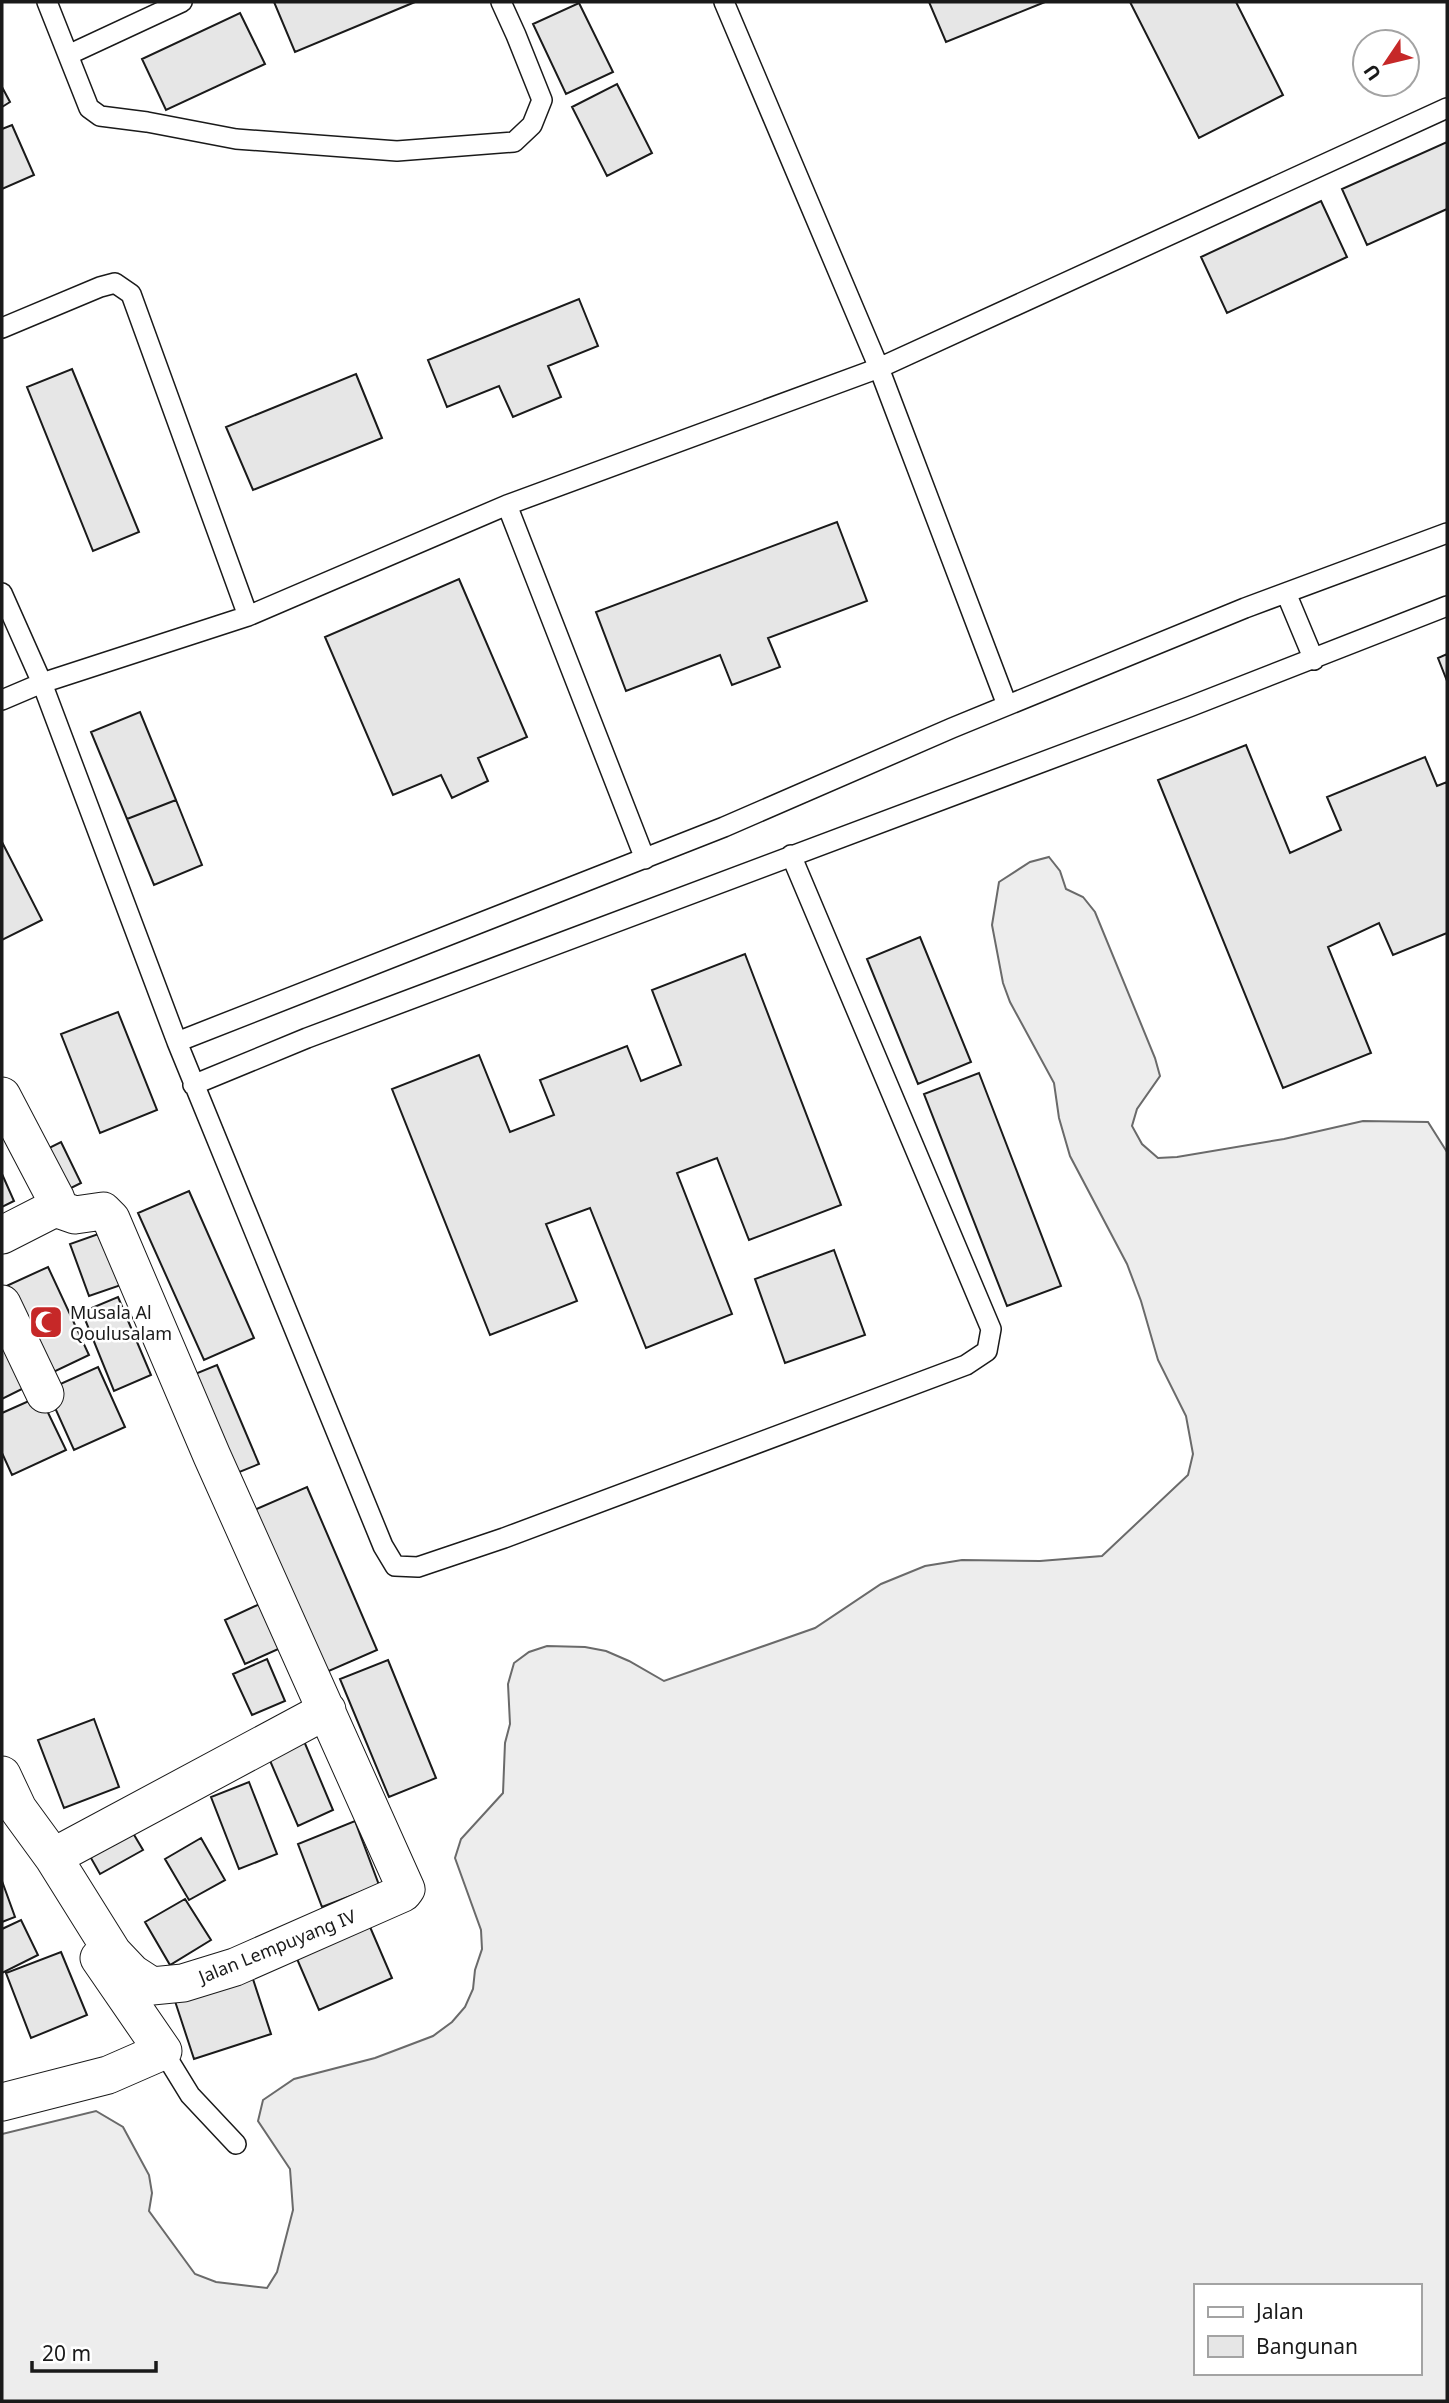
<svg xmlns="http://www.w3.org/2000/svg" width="1449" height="2403" font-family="'Noto Sans',sans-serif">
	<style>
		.built { fill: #ededed; stroke: #6a6a6a; stroke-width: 2; fill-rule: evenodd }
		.building { fill: #e6e6e6; stroke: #1a1a1a; stroke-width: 2 }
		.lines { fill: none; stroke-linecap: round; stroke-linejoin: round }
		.service-casing { stroke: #1a1a1a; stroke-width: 22 }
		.minor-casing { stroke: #1a1a1a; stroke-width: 39 }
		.service { stroke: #fff; stroke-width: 19 }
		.minor { stroke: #fff; stroke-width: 37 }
		.labels { text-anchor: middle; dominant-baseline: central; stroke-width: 5; stroke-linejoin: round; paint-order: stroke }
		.poi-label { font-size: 18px; fill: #1a1a1a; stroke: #fff; text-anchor: start }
		.street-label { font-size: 18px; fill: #1a1a1a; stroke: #fff }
	</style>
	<rect width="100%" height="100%" fill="#fff"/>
	<path class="built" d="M1049,857L1060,871L1066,889L1083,897L1095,912L1155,1058L1160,1076L1137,1109L1132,1126L1142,1144L1158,1158L1177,1157L1284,1139L1363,1121L1428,1122L1447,1152V2401H2V2134L96,2111L123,2127L149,2175L152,2193L149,2211L195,2274L216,2282L267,2288L277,2272L293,2210L290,2169L258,2121L263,2100L294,2079L375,2058L433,2036L452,2022L465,2007L473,1989L475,1970L482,1949L481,1930L455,1858L461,1839L503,1793L505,1743L510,1724L508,1684L514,1663L529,1652L547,1646L585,1647L606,1651L629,1661L664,1681L815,1628L881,1584L925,1566L962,1560L1040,1561L1102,1556L1188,1475L1193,1454L1186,1416L1158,1360L1141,1301L1127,1264L1070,1156L1059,1118L1054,1083L1010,1002L1003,983L992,925L999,882L1030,862ZM1195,2286H1419V2373H1195Z"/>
	<path class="building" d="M274,2H415L295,52Z
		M929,2H1045L946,42Z
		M1130,2H1236L1283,95L1199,138Z
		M579,3L613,72L566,94L533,24Z
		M240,13L265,64L166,110L142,59Z
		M617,84L652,153L607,176L572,107Z
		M2,87L10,102L2,107Z
		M12,125L34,175L2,189V129Z
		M1447,142V209L1367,245L1342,189Z
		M1321,201L1347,257L1227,313L1201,257Z
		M579,299L598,346L548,366L561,397L513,417L499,386L447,407L428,360Z
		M72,369L139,532L93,551L27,387Z
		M356,374L382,438L253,490L226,427Z
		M837,522L867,601L768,638L780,667L732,685L720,655L626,691L596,612Z
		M459,579L527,737L478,758L488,781L452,798L441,775L393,795L325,637Z
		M1447,654V681L1438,658Z
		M140,712L176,800L127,819L91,732Z
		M1246,745L1290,853L1341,830L1327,797L1425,757L1437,786L1447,782V933L1393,955L1379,923L1328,947L1371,1053L1283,1088L1158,780Z
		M176,800L202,865L154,885L127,819Z
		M2,842L42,920L2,940Z
		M920,937L971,1062L918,1084L867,959Z
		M745,954L841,1205L749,1240L717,1158L677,1173L732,1314L646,1348L590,1208L546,1224L577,1301L490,1335L392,1089L479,1055L510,1132L554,1115L540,1080L627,1046L641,1081L681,1065L652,990Z
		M118,1012L157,1110L100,1133L61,1034Z
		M979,1073L1061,1286L1007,1306L924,1094Z
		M61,1142L81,1183L59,1194L39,1153Z
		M2,1174L14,1201L2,1207Z
		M189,1191L254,1338L204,1360L138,1213Z
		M104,1232L124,1284L89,1296L70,1244Z
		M834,1250L865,1335L785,1363L755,1279Z
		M48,1267L89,1355L43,1377L2,1288Z
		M118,1297L151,1375L114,1391L82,1312Z
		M2,1339L26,1387L2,1399Z
		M217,1365L259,1464L232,1475L190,1376Z
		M98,1367L125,1427L74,1450L47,1390Z
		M40,1396L66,1450L12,1475L2,1453V1413Z
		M307,1487L377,1650L322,1674L252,1511Z
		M264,1602L285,1646L245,1664L225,1620Z
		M267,1659L285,1701L252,1715L233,1674Z
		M388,1660L436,1778L389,1797L340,1679Z
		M94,1719L119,1787L64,1808L38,1740Z
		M301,1734L333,1810L298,1826L265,1749Z
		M249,1782L277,1854L239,1869L211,1797Z
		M355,1821L379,1885L322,1907L298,1844Z
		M130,1828L143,1850L100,1874L87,1851Z
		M201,1838L225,1880L189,1900L165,1859Z
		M2,1881L15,1917L2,1922Z
		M185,1899L211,1940L170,1965L145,1922Z
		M364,1913L392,1978L319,2010L291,1945Z
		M21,1920L38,1955L2,1973V1929Z
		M61,1952L87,2015L31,2038L6,1973Z
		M249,1967L271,2034L194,2059L172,1992Z"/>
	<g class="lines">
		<g class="service-casing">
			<path id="service" d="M47,2L68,55L182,2
				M68,55L89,108L100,116L147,122L236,139L397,151L514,142L532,125L542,100L516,35L501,2
				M2,328L100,287L115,283L131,294L248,616L507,505L879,368L724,2
				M507,505L645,859
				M2,593L42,683L2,700
				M1286,593L1314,660
				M1007,705L879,368L1447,108
				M791,855L991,1329L987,1351L966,1365L504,1538L418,1567L395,1566L383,1546L177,1042L724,827L952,728L1245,608L1447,533
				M177,1042L42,683L248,616
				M193,1085L307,1038L1189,707L1447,606
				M163,2051L190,2095L236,2144"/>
		</g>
		<g class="minor-casing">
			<path id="minor" d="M2,1096L56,1199L55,1208
				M2,1235L55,1208
				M2,1304L45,1394
				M2,1775L18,1809L53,1857L113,1953L132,1973L152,1986L183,1983L235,1967L403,1893L406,1889L212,1456L111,1219L103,1211L75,1215L55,1208
				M53,1857L327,1710
				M2,2102L108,2075L163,2051L99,1958"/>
		</g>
		<use href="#service" class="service"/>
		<use href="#minor" class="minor"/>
	</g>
	<defs>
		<g id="mosque-square" transform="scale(1.75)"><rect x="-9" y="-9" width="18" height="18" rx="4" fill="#c62828" stroke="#fff"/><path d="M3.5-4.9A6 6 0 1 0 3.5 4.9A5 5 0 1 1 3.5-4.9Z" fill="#fff"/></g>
	</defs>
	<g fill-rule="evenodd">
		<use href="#mosque-square" x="46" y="1322"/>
	</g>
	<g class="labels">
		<g class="poi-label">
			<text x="70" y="1312">Musala Al<tspan x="70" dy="21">Qoulusalam</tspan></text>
		</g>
		<g class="street-label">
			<text transform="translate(277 1946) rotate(-22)">Jalan Lempuyang IV</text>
		</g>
	</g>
	<rect width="1449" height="2403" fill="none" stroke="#1a1a1a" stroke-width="7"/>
	<rect x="1194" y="2284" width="228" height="91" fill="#ffffff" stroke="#a3a3a3" stroke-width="2"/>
	<rect x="1208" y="2307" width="35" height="10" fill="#ffffff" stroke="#a3a3a3" stroke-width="2"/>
	<text x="1256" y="2319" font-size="21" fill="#1a1a1a">Jalan</text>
	<rect x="1208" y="2336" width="35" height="21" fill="#e6e6e6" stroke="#a3a3a3" stroke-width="2"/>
	<text x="1256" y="2354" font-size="21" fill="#1a1a1a">Bangunan</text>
	<g transform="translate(1386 63) rotate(235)"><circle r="33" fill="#ffffff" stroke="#a3a3a3" stroke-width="2"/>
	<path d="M0-5L12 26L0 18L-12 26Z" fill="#c62828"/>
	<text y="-10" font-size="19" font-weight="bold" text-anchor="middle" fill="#1a1a1a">U</text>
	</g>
	<path d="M32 2361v10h124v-10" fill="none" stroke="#1a1a1a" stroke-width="3.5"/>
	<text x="42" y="2361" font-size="21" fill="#1a1a1a" stroke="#ffffff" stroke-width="5" paint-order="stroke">20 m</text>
</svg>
